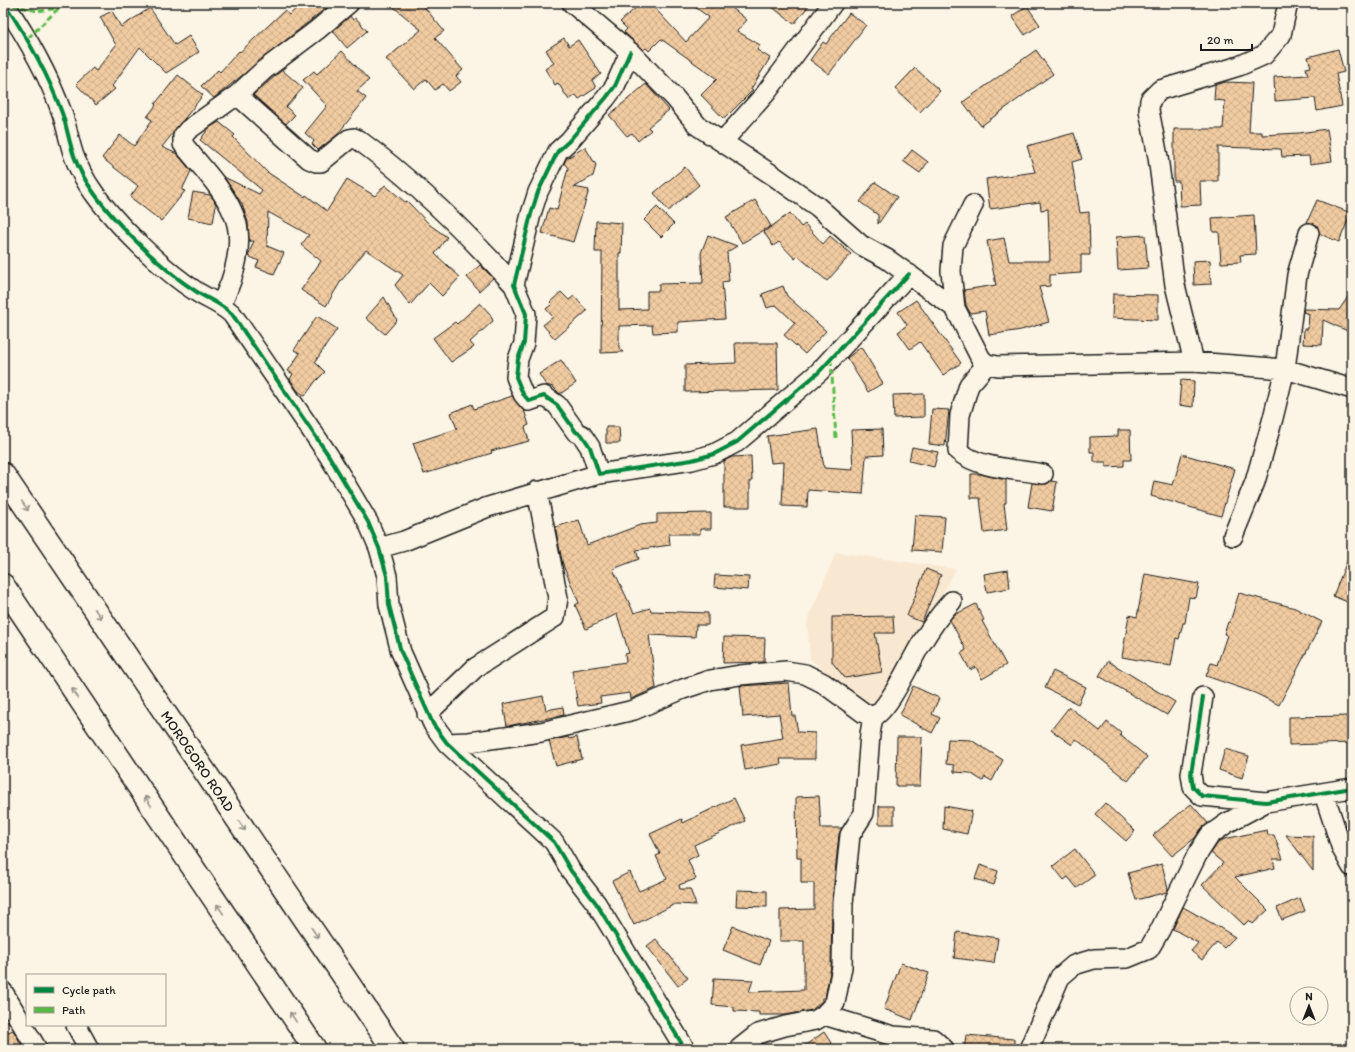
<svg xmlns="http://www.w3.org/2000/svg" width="1355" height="1052" font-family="Itim,sans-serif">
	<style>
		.built { fill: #f9e8d1 }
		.building { fill: url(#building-cross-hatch); stroke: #1c1c1c }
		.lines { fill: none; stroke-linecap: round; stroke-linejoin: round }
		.street-casing { stroke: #1c1c1c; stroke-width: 22 }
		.highway-casing { stroke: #1c1c1c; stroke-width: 25 }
		.street { stroke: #fcf5e5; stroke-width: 19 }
		.highway { stroke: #fcf5e5; stroke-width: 22 }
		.quiet { stroke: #58b947; stroke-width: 3; stroke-dasharray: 6 3; stroke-linecap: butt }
		.cycleway-casing { stroke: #fcf5e5; stroke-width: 6 }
		.cycleway { stroke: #00873e; stroke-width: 4 }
		.oneway { stroke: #97938b }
		.labels { text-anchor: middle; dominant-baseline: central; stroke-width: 4; stroke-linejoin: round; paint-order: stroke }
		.street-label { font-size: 14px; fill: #1c1c1c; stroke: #fcf5e5 }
	</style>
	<defs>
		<pattern id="building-cross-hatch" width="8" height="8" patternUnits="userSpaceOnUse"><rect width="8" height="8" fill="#f1cba1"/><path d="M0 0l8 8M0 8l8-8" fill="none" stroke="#ceae8a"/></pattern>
	</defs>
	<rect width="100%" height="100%" fill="#fcf5e5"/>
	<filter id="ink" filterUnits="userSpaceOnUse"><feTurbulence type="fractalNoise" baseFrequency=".025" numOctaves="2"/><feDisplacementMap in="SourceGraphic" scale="8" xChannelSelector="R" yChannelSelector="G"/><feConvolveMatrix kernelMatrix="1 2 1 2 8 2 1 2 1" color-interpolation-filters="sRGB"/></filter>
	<g filter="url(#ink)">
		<path class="built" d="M836,552L956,569L929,619L876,709L863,703L852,695L810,659L807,622Z"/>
		<path class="building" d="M303,3H332L214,98L201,86L218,70L220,72L239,51L240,52L285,10L289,15Z
			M389,3H421L444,31L435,38L463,70L456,76L461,82L449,91L443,84L435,90L426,79L414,89L386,59L421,30Z
			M641,3H650L686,42L709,17L689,3H726L747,20L737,31L760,45L757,50L770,58L751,89L753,90L724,119L701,95L717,79L661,39L649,51L646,48L643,50L624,32L627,29L620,22Z
			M767,3H811L794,24Z
			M1027,6L1040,25L1025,35L1012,16Z
			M150,8L175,45L189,36L199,52L166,73L140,47L112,86L115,89L96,105L76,84L93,68L96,71L116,45L100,17L112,11L121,27Z
			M849,13L866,25L829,74L810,60L823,42L826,44Z
			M350,16L353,20L356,18L367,31L347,48L333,31Z
			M564,38L569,46L578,40L601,74L592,80L596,88L579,99L576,95L569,100L558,83L555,85L545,69L554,63L546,50Z
			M1338,49L1344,72L1336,74L1342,106L1317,111L1315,98L1275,101L1274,77L1308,75L1306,68L1311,67L1308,57Z
			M1036,50L1053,74L981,126L963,102Z
			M342,51L369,80L357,91L366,98L337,135L318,150L312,144L314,141L305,133L327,106L303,80L314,71L317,74Z
			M915,68L940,91L920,112L895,89Z
			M282,70L303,88L286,107L295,115L286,124L253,95Z
			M178,75L203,95L162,147L177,154L191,171L182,190L185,191L161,221L130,197L138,186L102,158L120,135L134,146L152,120L147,117L156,105L155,104Z
			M1226,82L1252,83L1249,132H1262V135L1299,133L1327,129L1332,161L1310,164L1309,156L1282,157L1281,149L1218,147V181H1200L1201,205L1180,206L1179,181H1174V129H1223L1225,101L1214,100L1215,85Z
			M646,84L669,110L648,127L651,130L638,141L632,133L627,136L609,115Z
			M219,122L235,135L233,137L267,172L305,197L306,195L327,211L347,179L375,196L385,185L405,202L407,201L430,225L447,237L435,254L460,277L442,296L429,283L410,305L395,285L403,275L366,250L341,281L326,306L301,290L321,261L301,245L309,235L268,212L267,246L284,253L274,274L256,267L259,261L248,256L254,241H249L248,222L242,204L224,177L259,194L262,190L200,140L209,128Z
			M1074,133L1082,159L1072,162L1080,213L1089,212L1090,255H1081V273L1050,275V286L1039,287L1049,322L1021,330L989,335L985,311L970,313L966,305L964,290L996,285L987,241L1004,238L1009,261H1050L1048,209L1041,210L1040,202L990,209L986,179L1035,172L1027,146Z
			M585,147L596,165L593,176L574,187L589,190L573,242L542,233L549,208L557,210L568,168L564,163L567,158Z
			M912,150L928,162L920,173L903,161Z
			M685,167L699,185L668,211L654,193Z
			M875,182L897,197L878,224V215L860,202Z
			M193,192L210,195L214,200L216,205L213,223L188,218Z
			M755,200L771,226L742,243L726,217Z
			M1317,200L1351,213L1339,242L1320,234L1317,225L1307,222Z
			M657,207L674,224L661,237L644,220Z
			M790,213L801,227L805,224L823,244L830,236L851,254L827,281L798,256L795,259L779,242L773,246L764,232Z
			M1254,215L1256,254L1240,255L1241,262L1221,263L1219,232H1213L1212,218Z
			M596,221L622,223L621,253H619V310L647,309V291H659V284L703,283L701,253L708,235L737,246L727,252L729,281L722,282L725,319L678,322V332L653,333L652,325L619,326V348L623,352L601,353L602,252H595Z
			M1145,235L1148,268L1118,270L1116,237Z
			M1210,260L1211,284L1194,285L1193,261Z
			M480,265L493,278L479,291L467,277Z
			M783,286L787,296L826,331L805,354L784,335L795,323L776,305L767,308L762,294Z
			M1352,291V333L1323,320L1322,345L1303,344L1304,329H1308L1309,314L1303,312L1304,309L1339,310Z
			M561,292L569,300L574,296L587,311L555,339L543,325L553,317L546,309L552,304L550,302Z
			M1113,294L1158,295V320L1112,318Z
			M384,297L397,320L385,334L366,318Z
			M916,300L961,363L943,375L920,342L910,349L898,332L907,325L898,312Z
			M480,303L490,314L493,321L470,342L474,347L451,362L433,338L455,322L457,324Z
			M317,316L337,329L315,362L325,372L315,382L305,396L298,391L290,379L293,374L288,371L300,353L294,350Z
			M735,343H777L778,390L685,392V365L736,363Z
			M861,347L883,383L868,392L847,358Z
			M561,360L576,383L560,394L553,387L546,385L539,374Z
			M1181,380L1194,381L1193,407L1179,405Z
			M924,394V417L894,418L893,395Z
			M512,396L524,410L529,425L525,427L529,441L491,451L492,453L424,474L413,443L457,429L451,413L472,404L474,409Z
			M932,409L949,410L945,446L929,444Z
			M606,427H619L620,443H606Z
			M818,429L824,468L853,470L851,430L882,429L883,455L866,456L863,494L808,490L807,507L782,506L784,462L771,463L767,436Z
			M1118,430H1130L1131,460H1124V466L1106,467V462H1094V452H1090V437L1118,436Z
			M912,447L938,452L934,467L909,461Z
			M1182,454L1235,469L1221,516L1151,496L1154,481L1173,485Z
			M751,456L752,481H750V507H724V461L732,457Z
			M971,474H980L1006,480V503H1004L1007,530L984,533L980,498H971Z
			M1051,481L1057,482L1052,511L1028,507L1032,483L1047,484Z
			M711,513V529H700V534H669L670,545L636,550L639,559L613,569L634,613L650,608L651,611L708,613V625H696L695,637L649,635L656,688L631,699L630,693L600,697L601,703L578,706L572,670L626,662L625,654L629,653L617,614L586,629L575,605L579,603L563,565L555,527L579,520L587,545L640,525L657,523V514Z
			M915,515L945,517L942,552L912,550Z
			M1351,551H1352V604L1333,596Z
			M926,569L941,575L922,622L907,616Z
			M1008,570L1010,588L987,592L984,574Z
			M1145,574L1199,584L1196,598L1189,597L1185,623H1183L1179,639L1176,638L1171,666L1122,657L1129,615L1137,617Z
			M715,575L749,577L748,590L714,587Z
			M1239,593L1295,608L1322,622L1279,705L1255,693L1206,676L1211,663L1217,665L1227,635L1224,634L1228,622H1230Z
			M976,604L984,620L982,621L1006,665L982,679L976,667L970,670L961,653L966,650L950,620L954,615Z
			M893,616L894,633H875L882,672L845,678L832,662V617Z
			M724,637L765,638L764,662L723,663Z
			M1108,661L1175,702L1167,715L1099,676Z
			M1053,671L1086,687L1078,704L1045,688Z
			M789,683L792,716H795L798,732L815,733V759H780L781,764L745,770L741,745L783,738L779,714L743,717L740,686Z
			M913,686L939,698L932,714L940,718L932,733L900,715Z
			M543,696L546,710L563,707L564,715L507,726L503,704Z
			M1069,707L1100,731L1107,722L1121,733L1120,735L1147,757L1128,781L1076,739L1072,745L1051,730Z
			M1352,716V743L1289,745V717Z
			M568,737L569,739L577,737L582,759L556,766L549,741Z
			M897,737H922L920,786H896Z
			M948,739L971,740L1003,760L992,781L985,777L983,781L970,773L954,772V765L946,764Z
			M1225,749L1249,756L1242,778L1219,770Z
			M819,796L821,828H842L839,834L832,902L831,966L825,998H822V1001L812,1010L786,1015H759V1012L734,1011V1007L712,1005L714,978L753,980L749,992L804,990V941H780V910L814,909V883H801V858H797L796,797Z
			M734,798L745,821L694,845L698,855L688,860L696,879L679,885L680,889H690L696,905L675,904L634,925L612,881L630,872L639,891L667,879L656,856L660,854L650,834L682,819L683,823Z
			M1105,803L1135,831L1126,841L1095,814Z
			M1191,804L1208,823L1201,829L1195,838L1172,856L1153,835Z
			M879,806H894V824H879Z
			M944,806L972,811L967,834L943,829Z
			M1267,830L1268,835H1274L1283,859H1273L1275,868L1235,877L1268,910L1253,924L1249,920L1244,925L1202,885L1223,863L1211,853L1218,843L1224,839Z
			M1286,835L1313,836V871Z
			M1075,849L1095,875L1077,888L1068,877L1064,880L1053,866Z
			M1162,864L1168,889L1167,892L1136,900L1128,873Z
			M980,865L998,871L994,885L975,879Z
			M737,890L767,891V907L736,906Z
			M1300,898L1305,911L1282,920L1277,908Z
			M1183,907L1217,926L1235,937L1224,948L1217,942L1202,960L1191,951L1198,943L1173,929Z
			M733,926L769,941L760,965L723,950Z
			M957,932L998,938L994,963L954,958Z
			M656,939L688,978L678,986L647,946Z
			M901,963L929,973L912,1020L884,1009Z
			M13,1030L24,1049H3V1034Z
			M824,1032L835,1049H800Z
			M966,1035L1014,1039V1049H964Z"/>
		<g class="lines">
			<g class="street-casing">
				<path id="street" d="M4,3C27,37 48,74 62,113C67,127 69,142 74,156C79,170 86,182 94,193C116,224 163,270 194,290C208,300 218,301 232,314L329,456L368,522L379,548L387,576L389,605L401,652L433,724L447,743L463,758L554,842L571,871L596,903L685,1049
					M572,3L630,52L674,97L698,126L774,176L818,207L861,245L887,259L955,308
					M630,52L615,86L606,98L569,141L558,151L538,192L531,214L514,285L526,314L524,343L518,359L516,377L523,394L529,401L544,396L557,405L576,432L582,435L590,447L599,474L692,460L714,454L737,442L819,372L909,274
					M237,95L309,159L316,162H321L349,139L354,138L360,141C417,183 467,233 514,285
					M722,142L766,93L833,3
					M973,205L953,246L951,271L955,308L981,359L987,364L998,366L1194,362L1285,369L1352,389
					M221,304C234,279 246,240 233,213C222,187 200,166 183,144V136L188,130L237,95L264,70L317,30L349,3
					M1194,362L1175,285L1158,157L1149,110L1150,100L1160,90L1239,66L1264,55L1281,35L1288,3
					M987,364L969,385L960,415L958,451C979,469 1016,469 1043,474
					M1233,536L1255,482L1273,418L1285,369L1297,275L1309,233
					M379,548L404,541L488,507L599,474
					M1203,697L1191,774L1193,787L1202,796L1266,802L1352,788
					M427,714L475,668L555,617L558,598L537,491
					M447,743L469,742L541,732L634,710L683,689L710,680L740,675L786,671L805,674L823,683L864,713L873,717C889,710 911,660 921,644C930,629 940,614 952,601
					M1324,794L1342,849L1352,867
					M3,992L37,1049
					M824,1015L893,1036L933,1039L944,1049
					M76,1025L89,1049
					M739,1049L758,1034L785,1026L816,1020L824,1015L835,1003L842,967L843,903L850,835L864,813L870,734L873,717
					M1029,1049L1060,977L1074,965L1094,959L1127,958L1149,949L1160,930L1197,855L1210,835L1227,823L1266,802"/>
			</g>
			<g class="highway-casing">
				<g id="highway">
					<path id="s1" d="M3,474L393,1049"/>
					<path d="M3,585L315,1049"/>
				</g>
			</g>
			<use href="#street" class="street"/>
			<use href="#highway" class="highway"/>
			<path class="quiet" d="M4,3L37,11L59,8
				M28,38L59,8L72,3
				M831,360L836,438"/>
			<g class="cycleway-casing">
				<path id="cycleway" d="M4,3C27,37 48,74 62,113C67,127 69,142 74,156C79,170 86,182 94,193C116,224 163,270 194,290C208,300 218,301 232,314L329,456L368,522L379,548L387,576L389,605L401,652L433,724L447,743L463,758L554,842L571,871L596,903L685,1049
					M630,52L615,86L606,98L569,141L558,151L538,192L531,214L514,285L526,314L524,343L518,359L516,377L523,394L529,401L544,396L557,405L576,432L582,435L590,447L599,474L692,460L714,454L737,442L819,372L909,274
					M1203,697L1191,774L1193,787L1202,796L1266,802L1352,788"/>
			</g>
			<use href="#cycleway" class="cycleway"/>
		</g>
		<defs><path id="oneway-shaft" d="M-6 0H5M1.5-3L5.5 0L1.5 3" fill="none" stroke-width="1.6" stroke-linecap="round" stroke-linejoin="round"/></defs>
		<g class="oneway">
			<use href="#oneway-shaft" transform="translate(25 506) rotate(56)"/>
			<use href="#oneway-shaft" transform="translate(98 614) rotate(56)"/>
			<use href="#oneway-shaft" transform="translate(75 693) rotate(-124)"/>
			<use href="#oneway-shaft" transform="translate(148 801) rotate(-124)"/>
			<use href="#oneway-shaft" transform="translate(242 826) rotate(56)"/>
			<use href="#oneway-shaft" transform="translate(220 909) rotate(-124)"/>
			<use href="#oneway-shaft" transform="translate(315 933) rotate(56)"/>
			<use href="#oneway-shaft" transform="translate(293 1017) rotate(-124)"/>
		</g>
	</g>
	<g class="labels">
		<g class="street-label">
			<text stroke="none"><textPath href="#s1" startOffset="347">MOROGORO ROAD</textPath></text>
		</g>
	</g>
	<rect width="1355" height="1052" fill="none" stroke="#fcf5e5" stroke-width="16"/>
	<rect x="8" y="8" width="1339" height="1036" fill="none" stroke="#1c1c1c" stroke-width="1.5" filter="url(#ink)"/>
	<rect x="26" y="974" width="140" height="52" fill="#fcf5e5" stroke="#a29e95"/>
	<rect x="34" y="987" width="20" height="6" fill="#00873e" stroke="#a29e95"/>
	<text x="62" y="994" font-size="12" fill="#1c1c1c">Cycle path</text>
	<rect x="34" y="1007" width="20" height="6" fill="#58b947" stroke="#a29e95"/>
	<text x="62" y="1014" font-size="12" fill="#1c1c1c">Path</text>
	<g transform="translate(1309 1006)"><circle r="19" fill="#fcf5e5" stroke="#a29e95"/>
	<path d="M0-3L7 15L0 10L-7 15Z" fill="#1c1c1c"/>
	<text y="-6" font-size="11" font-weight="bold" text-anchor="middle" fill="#1c1c1c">N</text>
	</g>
	<path d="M1201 44v6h51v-6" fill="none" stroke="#1c1c1c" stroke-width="2"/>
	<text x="1207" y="44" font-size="12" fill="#1c1c1c" stroke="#fcf5e5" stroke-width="3" paint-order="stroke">20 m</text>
</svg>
